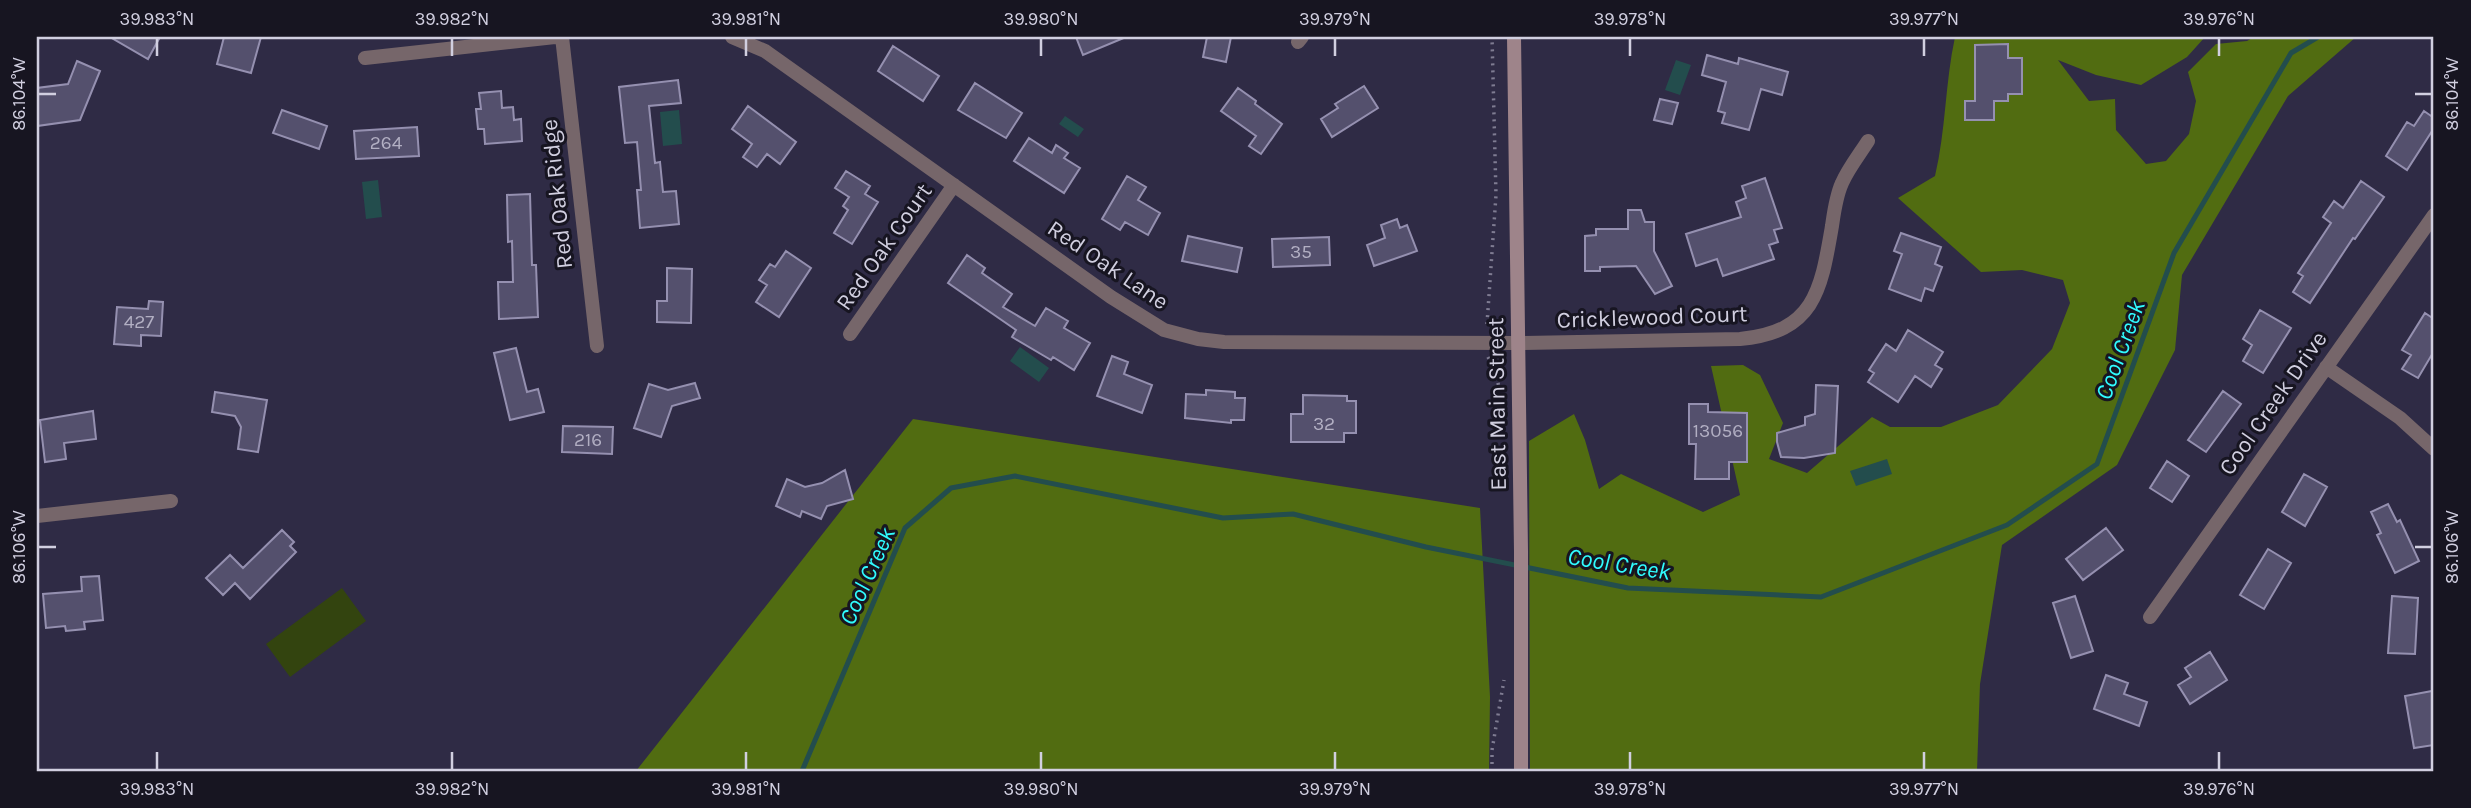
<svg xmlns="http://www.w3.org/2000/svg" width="2471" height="808" font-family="Karla,sans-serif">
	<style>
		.green { fill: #33440f }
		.forest { fill: #516c11 }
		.water { fill: #234d4d }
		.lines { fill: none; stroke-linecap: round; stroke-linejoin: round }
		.stream { stroke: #234d4d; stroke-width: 5 }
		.building { fill: #54506d; stroke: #9590b0; stroke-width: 2 }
		.path { stroke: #7f7c92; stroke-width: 3.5; stroke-dasharray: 2 5; stroke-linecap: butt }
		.minor { stroke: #76666a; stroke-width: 14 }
		.secondary { stroke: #9e848a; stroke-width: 14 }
		.ticks { fill: none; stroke: #d1cfe0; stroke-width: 2.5 }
		.labels { text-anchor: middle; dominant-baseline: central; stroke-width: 6; stroke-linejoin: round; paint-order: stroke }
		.number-label { font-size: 19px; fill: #b2afc3 }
		.street-label { font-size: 23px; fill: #d1cfe0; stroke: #171521 }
		.water-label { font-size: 24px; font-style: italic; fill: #30fbfe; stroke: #171521 }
		.neatline { fill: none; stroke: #d1cfe0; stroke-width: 2.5 }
		.ticks-label { font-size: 18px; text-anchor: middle; fill: #d1cfe0 }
	</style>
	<rect width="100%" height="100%" fill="#2f2b45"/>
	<path class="green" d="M342,588L366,621L290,677L266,644Z"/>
	<path class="forest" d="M1955,37H2205L2187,57L2141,85L2096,75L2058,60L2089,101L2115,99L2116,130L2146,164L2166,161L2189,134L2196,101L2188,72L2216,44L2247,41L2254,37H2356L2288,96L2182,275L2175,350L2117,465L2002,545L1980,684L1977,771H1530L1529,441L1574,414L1585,440L1599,489L1621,474L1703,512L1740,495L1711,366L1743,365L1760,375L1783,423L1769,459L1807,473L1872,417L1890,427H1941L1998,405L2052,349L2070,303L2063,280L2022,270L1981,272L1898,198L1935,176C1946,130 1945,83 1955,37Z
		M913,419L1480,508L1490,697L1489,771H636Z"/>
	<path class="water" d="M1676,60L1691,65L1680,95L1665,90Z
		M679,110L682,144L663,146L660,112Z
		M1065,116L1084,129L1078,137L1059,124Z
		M378,180L382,217L366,219L362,182Z
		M1020,347L1049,368L1039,382L1010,361Z
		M1887,459L1892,474L1856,486L1850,471Z"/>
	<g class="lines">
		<path class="stream" d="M802,771L905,528L951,488L1015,476L1223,518L1293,514L1426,547L1628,588L1821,597L2007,525L2097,464L2174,253L2291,53L2318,37"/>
	</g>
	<path class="building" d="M110,37H160L148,59Z
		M224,37H261L251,73L217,64Z
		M1076,37H1126L1083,55Z
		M1207,37H1231L1226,62L1203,57Z
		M2008,44V58H2022V94H2008V101H1994V120H1965V101H1975V45Z
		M893,46L939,76L923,101L878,71Z
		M1707,55L1738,64L1739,58L1788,72L1782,95L1761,89L1749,130L1722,123L1725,113L1718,111L1726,82L1702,75Z
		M77,61L100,71L80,120L37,126V88L68,84Z
		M678,80L681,103L649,106L655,163L660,162L663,192L676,191L679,224L640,228L637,190H641L637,142L625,143L619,87Z
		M975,83L1022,113L1006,138L958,110Z
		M1364,86L1378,108L1332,137L1321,119L1338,108L1335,104Z
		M1238,88L1256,101L1255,104L1282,124L1261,154L1249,146L1256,136L1221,111Z
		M501,91L502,108L513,107L514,120L521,119L522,141L485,144L484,129H478L476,109H481L479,93Z
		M1660,99L1678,103L1672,124L1654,120Z
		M748,106L796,142L780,164L767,154L757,167L743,157L752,144L732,129Z
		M282,110L327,126L319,149L273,133Z
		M2424,111L2434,118V128L2407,170L2386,156L2407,122L2414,126Z
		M417,127L419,156L356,159L354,131Z
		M1029,138L1052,153L1056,145L1068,153L1064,158L1080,168L1064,193L1014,161Z
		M846,171L870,186L865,194L878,202L852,244L834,233L848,210L843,206L849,197L835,188Z
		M1127,176L1146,187L1138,200L1160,213L1148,235L1125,222L1120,230L1102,219Z
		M1765,178L1782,228L1774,230L1778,242L1769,245L1774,259L1723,276L1717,259L1696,266L1686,234L1741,217L1736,202L1746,198L1742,186Z
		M2361,181L2384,197L2355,239L2353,238L2310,303L2293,292L2303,276L2298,273L2331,223L2323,217L2334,201L2343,208Z
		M530,194L532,265H536L538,317L499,319L498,282H513L512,241L508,242L507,195Z
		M1628,210H1641L1645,222H1654V251L1672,286L1655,294L1636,266L1600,267V271H1585V236L1596,235V229H1628Z
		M1397,219L1400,228L1407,225L1417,251L1374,266L1367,245L1385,238L1381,225Z
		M1901,233L1941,247L1935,264L1942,267L1933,291L1925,288L1921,301L1889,289L1902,254L1894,251Z
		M1188,236L1242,248L1237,272L1182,261Z
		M1329,237L1330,265L1273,267L1272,239Z
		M786,251L811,268L779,317L756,302L767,285L759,280L770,264L775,267Z
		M967,255L985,268L982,273L1012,294L1003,307L1035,326L1046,308L1068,321L1064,328L1090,343L1074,370L1053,357L1051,360L1012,337L1016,330L948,283Z
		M667,268L692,269L691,323L657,322V301H667Z
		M149,301L163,302L161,336L141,335V346L114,344L117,307L148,309Z
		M2260,310L2291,328L2263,373L2243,361L2252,345L2243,339Z
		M2425,313L2434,319V351L2418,378L2402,369L2411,355L2402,350Z
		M1908,330L1943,352L1935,365L1942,369L1931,387L1915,376L1898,402L1868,382L1874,373L1869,370L1886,344L1896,351Z
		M516,348L527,392L538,389L544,412L510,420L494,353Z
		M1112,356L1128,362L1124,374L1152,385L1142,413L1097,396Z
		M695,383L700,398L672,406L661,437L634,428L649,384L668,390Z
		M1816,385L1838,386L1835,453L1804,458L1781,457L1777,442V433L1805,425V417L1815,414Z
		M1206,390L1235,392V398H1245L1244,420H1231V423L1185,418L1186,394L1206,395Z
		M2223,391L2241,404L2206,452L2188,440Z
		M215,392L267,400L258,452L238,449L241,427L235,416L212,412Z
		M1303,395L1347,396V401H1356V433H1344V442H1291V414H1303Z
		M1689,404H1708V412L1747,413V462H1729V479H1695L1696,444H1689Z
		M93,411L96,439L64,443L66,459L45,462L40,420Z
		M563,426L613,427L612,454L562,452Z
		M2167,461L2189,476L2172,502L2150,488Z
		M845,470L853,499L827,506L821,519L802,511L800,517L776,506L787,479L805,487L822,483Z
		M2304,474L2327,487L2305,526L2282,512Z
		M2388,504L2397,522L2400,520L2419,561L2395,573L2377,535L2381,533L2371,512Z
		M2106,528L2123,550L2083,580L2066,559Z
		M282,530L294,542L290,546L296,552L250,599L235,583L223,595L206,578L230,555L243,568Z
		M2268,549L2291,563L2264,609L2240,595Z
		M99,576L103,620L84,622L85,629L66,631L65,626L46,628L43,594L82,591L81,577Z
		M2075,596L2093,651L2071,658L2053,603Z
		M2392,596L2418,598L2415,654L2388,653Z
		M2210,652L2227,680L2190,704L2178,685L2191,677L2185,668Z
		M2106,675L2128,683L2124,694L2147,702L2139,726L2094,709Z
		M2432,691L2434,705V745L2414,748L2405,696Z"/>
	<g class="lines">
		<path class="path" d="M1487,324L1496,195L1492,37
			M1488,357L1496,373L1502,403
			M1492,771V750L1504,680"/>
		<path class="minor" d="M562,37L597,346
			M732,37L765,51L1111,297L1164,330L1198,339L1224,342L1519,343L1740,339C1815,332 1821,290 1832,226C1834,212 1836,196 1842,183C1848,169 1859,155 1868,141
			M1298,42L1302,37
			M365,58L555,37
			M850,334L954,185
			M2326,367L2400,418L2434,449
			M37,516L171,501
			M2150,617L2434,215"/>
		<path class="secondary" d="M1514,37L1521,551V771"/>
	</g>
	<path class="ticks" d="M157,38V56M452,38V56M746,38V56M1041,38V56M1335,38V56M1630,38V56M1924,38V56M2219,38V56M38,94H56M2415,94H2432M38,547H56M2415,547H2432M157,752V770M452,752V770M746,752V770M1041,752V770M1335,752V770M1630,752V770M1924,752V770M2219,752V770"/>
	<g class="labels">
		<g class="number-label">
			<text x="386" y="143">264</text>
			<text x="1301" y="252">35</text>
			<text x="139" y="322">427</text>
			<text x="1324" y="424">32</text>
			<text x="1718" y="431">13056</text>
			<text x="588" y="440">216</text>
		</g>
		<g class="street-label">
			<text transform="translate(557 194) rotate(-96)">Red Oak Ridge</text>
			<text transform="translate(884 247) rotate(-55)">Red Oak Court</text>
			<text transform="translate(1108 265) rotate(34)">Red Oak Lane</text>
			<text transform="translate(1652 317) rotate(-2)">Cricklewood Court</text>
			<text transform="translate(2273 403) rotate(-55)">Cool Creek Drive</text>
			<text transform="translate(1497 404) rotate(-91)">East Main Street</text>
		</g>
		<g class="water-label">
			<text transform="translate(2120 350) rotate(-70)">Cool Creek</text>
			<text transform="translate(1619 564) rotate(9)">Cool Creek</text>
			<text transform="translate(867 576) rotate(-66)">Cool Creek</text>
		</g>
	</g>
	<rect width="2471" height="808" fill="none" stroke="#171521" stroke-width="77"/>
	<rect x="38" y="38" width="2394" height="732" class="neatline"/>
	<g class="ticks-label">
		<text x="157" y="25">39.983°N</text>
		<text x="452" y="25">39.982°N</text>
		<text x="746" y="25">39.981°N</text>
		<text x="1041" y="25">39.980°N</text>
		<text x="1335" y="25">39.979°N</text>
		<text x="1630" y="25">39.978°N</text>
		<text x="1924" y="25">39.977°N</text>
		<text x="2219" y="25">39.976°N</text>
		<text transform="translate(2452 94) rotate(-90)" y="6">86.104°W</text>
		<text transform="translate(19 94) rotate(-90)" y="6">86.104°W</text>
		<text transform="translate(2452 547) rotate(-90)" y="6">86.106°W</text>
		<text transform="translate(19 547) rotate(-90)" y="6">86.106°W</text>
		<text x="157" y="795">39.983°N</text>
		<text x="452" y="795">39.982°N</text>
		<text x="746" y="795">39.981°N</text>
		<text x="1041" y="795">39.980°N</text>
		<text x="1335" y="795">39.979°N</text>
		<text x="1630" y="795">39.978°N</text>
		<text x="1924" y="795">39.977°N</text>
		<text x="2219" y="795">39.976°N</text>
	</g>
</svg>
